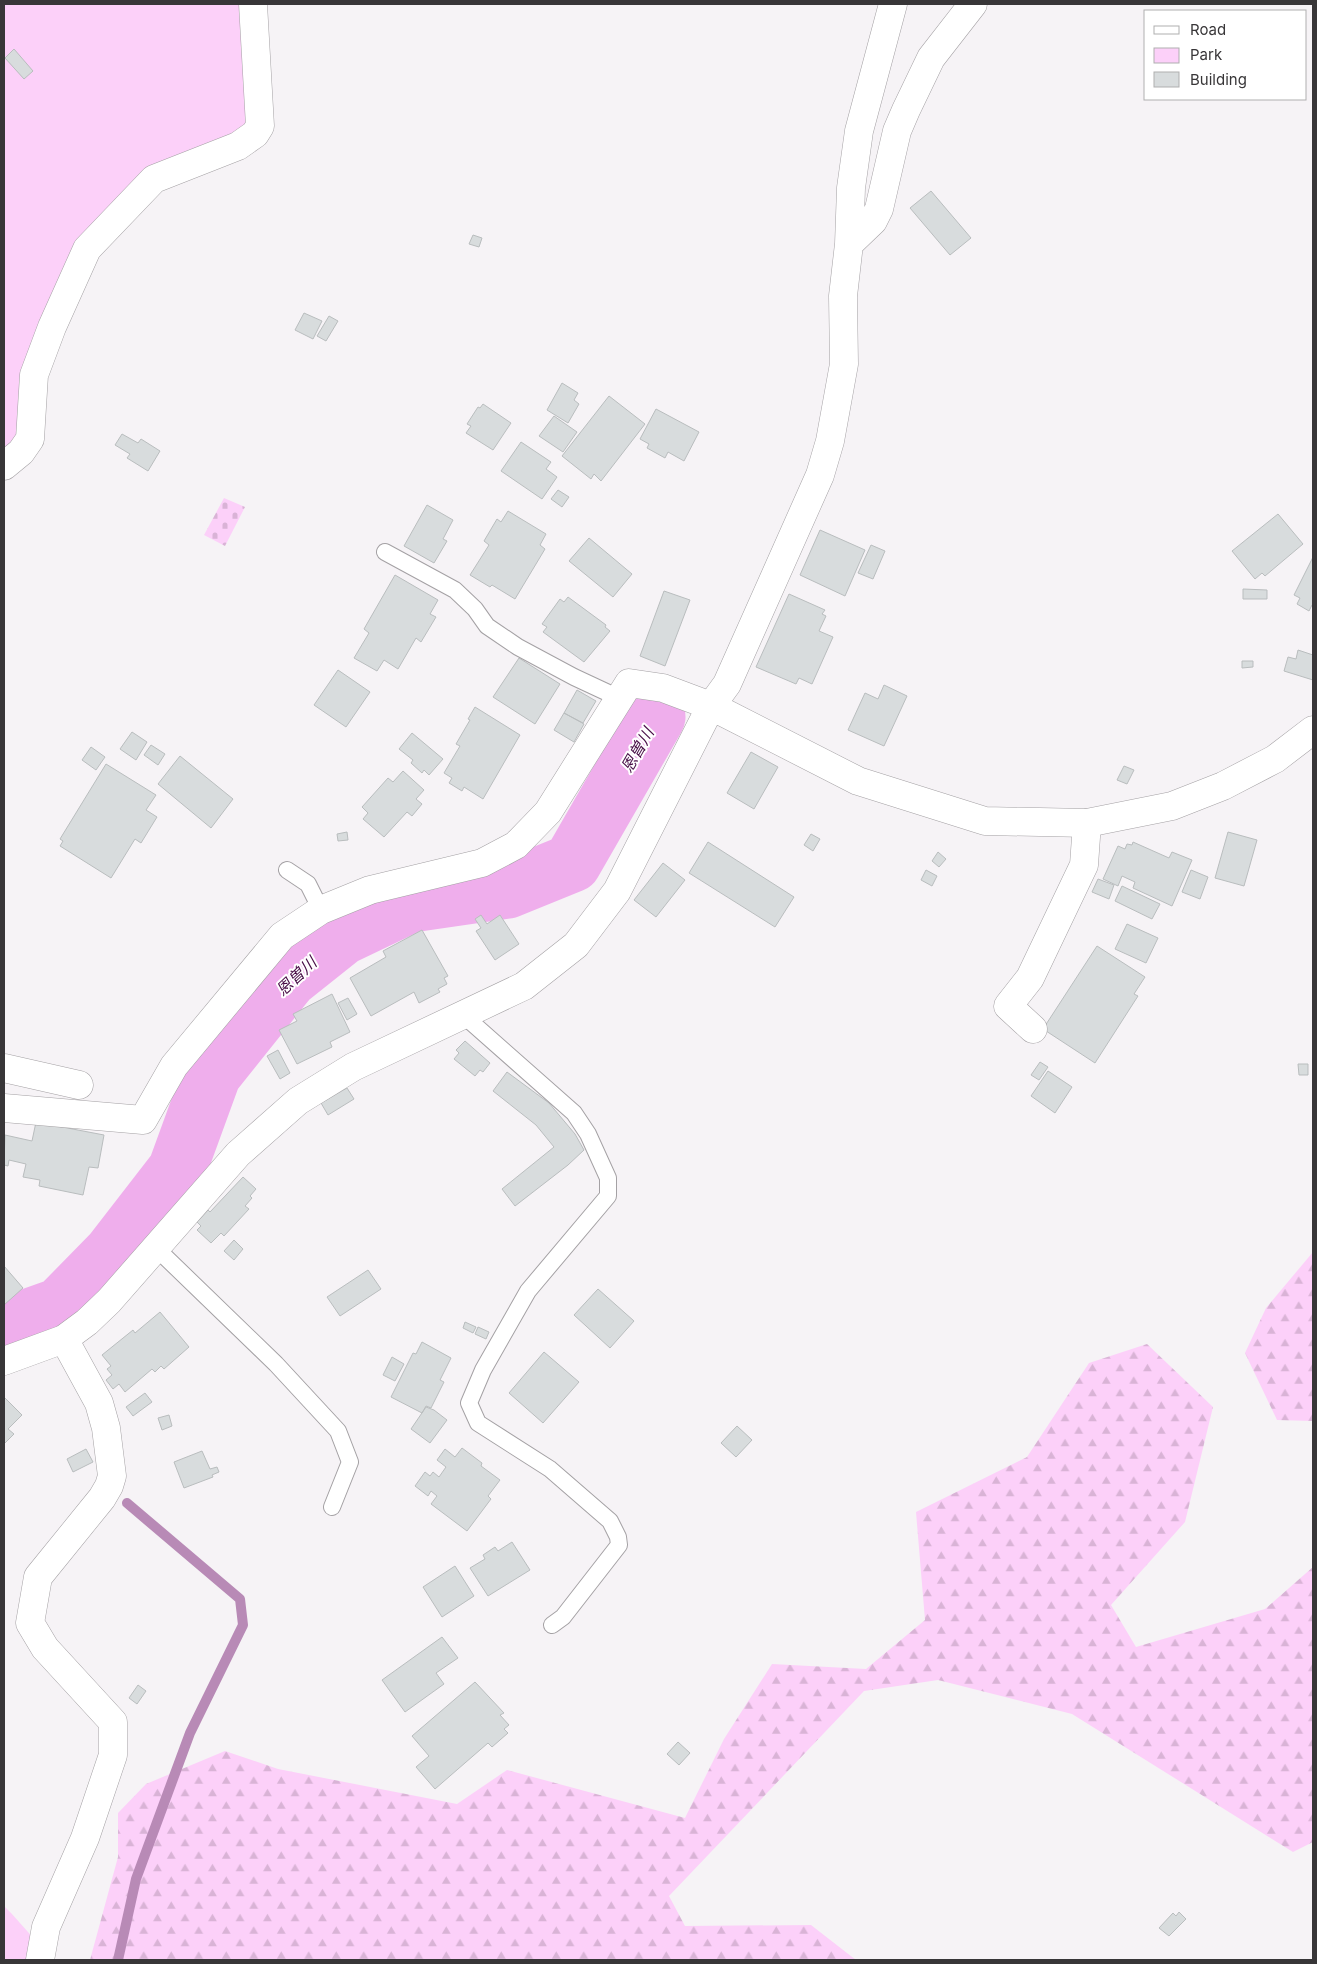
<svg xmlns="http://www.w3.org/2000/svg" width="1317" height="1964" font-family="Inter,'Noto Sans JP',sans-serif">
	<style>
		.forest { fill: url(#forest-firs) }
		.cemetery { fill: url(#cemetery-stones) }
		.park { fill: #fcd0f9 }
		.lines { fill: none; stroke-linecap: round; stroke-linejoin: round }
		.stream { stroke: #b88ab6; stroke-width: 10 }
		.river { stroke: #efaeec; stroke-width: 59 }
		.building { fill: #d8dcdd; stroke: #b9bdbe }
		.service-casing { stroke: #a4a1a4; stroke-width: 18 }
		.minor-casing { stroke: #a4a1a4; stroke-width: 29 }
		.tertiary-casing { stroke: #a4a1a4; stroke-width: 29 }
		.service { stroke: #fff; stroke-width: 16 }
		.minor { stroke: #fff; stroke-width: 28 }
		.tertiary { stroke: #fff; stroke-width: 28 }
		.labels { text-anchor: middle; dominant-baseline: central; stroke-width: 4; stroke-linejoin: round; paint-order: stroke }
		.water-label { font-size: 16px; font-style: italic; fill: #460c45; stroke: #fff }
	</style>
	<defs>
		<pattern id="forest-firs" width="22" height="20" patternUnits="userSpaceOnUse" patternTransform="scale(1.25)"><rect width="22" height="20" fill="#fcd0f9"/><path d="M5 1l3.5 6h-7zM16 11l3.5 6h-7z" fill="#d9b3d6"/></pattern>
		<pattern id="cemetery-stones" width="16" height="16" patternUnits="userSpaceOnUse" patternTransform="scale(1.25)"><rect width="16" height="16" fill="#fcd0f9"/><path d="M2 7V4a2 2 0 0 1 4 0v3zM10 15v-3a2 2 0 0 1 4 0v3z" fill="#d9b3d6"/></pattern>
	</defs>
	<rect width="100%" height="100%" fill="#f6f3f6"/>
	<path class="forest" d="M1313,1252V1421L1277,1420L1245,1353L1266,1308Z
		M1147,1344L1213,1407L1185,1522L1111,1605L1136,1647L1265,1609L1313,1567V1842L1293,1852L1072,1714L938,1680L864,1691L669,1896L685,1926L811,1925L856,1960H90L118,1857V1813L146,1784L225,1751L278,1769L457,1804L507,1770L685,1818L724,1739L772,1664L866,1669L925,1620L916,1512L1027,1457L1089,1363Z"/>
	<path class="cemetery" d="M224,498L245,507L225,546L204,535Z"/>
	<path class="park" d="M4,4H245L252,125L81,238L15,445L4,453Z
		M4,1906L11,1913L53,1960H4Z"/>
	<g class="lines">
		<path class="stream" d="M118,1960L136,1879L190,1733L243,1625L240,1599L127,1503"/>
		<path class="river" d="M4,1327L60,1307L112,1254L177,1170L212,1074L288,979L342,936L411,903L508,889L572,863L656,717"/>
	</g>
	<path class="building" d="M14,49L33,71L24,79L5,58Z
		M931,191L971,238L950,255L910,208Z
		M473,235L482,238L479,247L469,244Z
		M304,313L322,321L313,339L295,330Z
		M329,316L338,321L326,341L317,336Z
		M562,383L578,393L574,400L579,404L568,423L547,410Z
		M609,396L645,424L601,481L594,474L591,479L562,456Z
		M483,404L511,423L493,450L466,433L471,426L467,424L478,407L480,408Z
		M656,409L699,432L684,461L668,452L665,458L647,448L649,444L640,439Z
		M554,416L577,432L563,452L539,436Z
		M122,434L138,443L141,439L160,451L148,471L127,458L130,454L115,445Z
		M521,442L551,462L546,469L557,477L542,499L501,471Z
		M558,490L569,497L562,507L551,499Z
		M427,505L453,520L443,539L447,541L434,563L404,546Z
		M508,511L546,534L540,545L545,549L515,599L492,585L490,587L470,575L489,545L484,541L497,519L501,522Z
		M1278,514L1303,544L1265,576L1262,573L1255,579L1232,551Z
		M820,530L865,550L845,596L800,575Z
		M589,538L632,574L613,597L569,561Z
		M871,545L885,551L873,579L858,573Z
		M1313,557V606L1312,605L1309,611L1297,604L1300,598L1294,595Z
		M395,575L438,600L430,614L436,617L421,642L416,638L398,669L384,660L377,671L354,658L369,633L364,629Z
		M1243,589L1267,590V599H1243Z
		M664,591L690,600L665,666L640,656Z
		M789,594L825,610L822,614L826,616L819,631L833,637L812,684L799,678L796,684L756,667Z
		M568,597L606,625L605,627L610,631L584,662L543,632L547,627L542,624L560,599L564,602Z
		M1298,650L1313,655V680L1284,671L1288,657L1296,659Z
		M519,658L560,684L535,724L493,697Z
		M1242,661H1253V667L1242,668Z
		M338,670L370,692L346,727L314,705Z
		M884,685L907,696L884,746L848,730L865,693L878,699Z
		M577,690L596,701L583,723L564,713Z
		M475,707L520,735L483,799L464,787L462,791L449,783L452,778L444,773L460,746L456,744L470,720L468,719Z
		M564,713L584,724L574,742L554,730Z
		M132,732L147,742L136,760L120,749Z
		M412,733L443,759L429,775L424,770L422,773L411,763L413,760L399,749Z
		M151,745L165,754L158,765L144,755Z
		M91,747L105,757L96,770L82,760Z
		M751,752L778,767L754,809L727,793Z
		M180,756L233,799L211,828L158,784Z
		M106,764L156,795L146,810L157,817L141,843L135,839L111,878L60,846L63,841L60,839Z
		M1124,766L1134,770L1127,784L1117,780Z
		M403,771L424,790L416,799L422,804L412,816L407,812L384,837L363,819L368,813L362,807L388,778L393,782Z
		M347,832L348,840L338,841L337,834Z
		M1228,832L1257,840L1244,886L1215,878Z
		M811,834L820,839L813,851L804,845Z
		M708,842L794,897L775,927L689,873Z
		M1133,842L1169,858L1172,852L1192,860L1172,906L1133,888L1135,882L1122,876L1118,886L1103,879L1118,846L1125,849L1127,844L1132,845Z
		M938,852L946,859L939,867L932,861Z
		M663,863L685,880L656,917L634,900Z
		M926,870L937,876L932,886L921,880Z
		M1191,870L1208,877L1200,899L1182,892Z
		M1098,879L1114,885L1109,899L1092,892Z
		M1122,886L1160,904L1152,919L1115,901Z
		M481,915L487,924L500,915L519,944L495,960L476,931L481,928L475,919Z
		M1127,924L1158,938L1146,963L1115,949Z
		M422,930L448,976L444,978L447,984L438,989L440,992L419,1003L414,992L371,1016L350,978L386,957L383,951Z
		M1097,946L1145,977L1134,994L1138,996L1095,1063L1043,1029Z
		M332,994L350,1032L330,1042L332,1047L297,1064L279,1030L297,1021L293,1014Z
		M348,998L357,1014L347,1020L338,1003Z
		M465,1041L490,1063L483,1072L480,1070L475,1076L454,1059L459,1053L456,1050Z
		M278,1050L290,1073L280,1079L267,1056Z
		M1040,1062L1048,1067L1039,1080L1031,1075Z
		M1298,1064H1308V1075H1299Z
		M1048,1071L1072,1087L1055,1113L1031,1096Z
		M507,1072L549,1103L575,1134L584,1150L568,1165L515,1206L502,1189L554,1147L536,1125L493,1091Z
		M347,1088L354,1099L328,1115L321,1103Z
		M36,1122L104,1135L98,1168L89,1167L83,1195L39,1186L40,1180L23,1177L26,1164L9,1160L8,1166L4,1165L5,1135L32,1141Z
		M243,1177L256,1189L250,1196L252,1198L245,1206L249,1209L224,1236L221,1233L211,1243L197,1230L201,1226L197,1222L208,1210L210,1212Z
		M234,1240L243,1249L234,1260L224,1251Z
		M4,1266L23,1288L4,1305Z
		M368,1270L381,1289L340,1316L327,1297Z
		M598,1289L634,1321L610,1348L574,1315Z
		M160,1312L189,1347L164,1369L161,1366L155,1372L152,1369L125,1392L119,1384L113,1389L106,1380L112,1375L107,1369L111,1366L102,1355L133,1330L135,1333Z
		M465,1322L476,1327L473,1333L463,1328Z
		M478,1327L489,1332L486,1339L475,1334Z
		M422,1342L451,1358L440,1380L444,1382L431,1408L426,1406L422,1413L391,1397L413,1353L416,1354Z
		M544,1352L579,1382L543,1423L509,1393Z
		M392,1357L404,1364L395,1381L383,1375Z
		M145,1393L152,1402L133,1416L126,1407Z
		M4,1397L22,1415L8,1429L14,1434L4,1444Z
		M426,1407L434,1410L447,1420L430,1443L411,1429Z
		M169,1415L172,1426L162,1430L158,1418Z
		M737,1426L752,1440L736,1457L721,1443Z
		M462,1448L482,1463L481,1466L500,1480L488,1496L491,1499L467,1531L431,1504L437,1496L431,1491L428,1496L415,1486L425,1472L430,1476L433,1472L439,1477L446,1467L437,1460L445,1449L455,1457Z
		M86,1449L93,1462L73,1472L67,1459Z
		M202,1451L210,1469L217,1467L219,1472L212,1475L213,1477L184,1488L174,1462Z
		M512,1542L530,1570L488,1596L470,1568L485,1559L483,1555L495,1547L498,1551Z
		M455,1566L474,1596L442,1617L423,1587Z
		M442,1637L458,1658L436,1673L444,1684L405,1712L382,1680Z
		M475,1682L504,1713L500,1715L509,1725L504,1729L508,1733L492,1747L488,1743L435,1789L416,1767L429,1756L412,1736Z
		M138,1685L146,1691L137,1704L129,1698Z
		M678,1742L690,1753L679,1765L667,1754Z
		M1179,1912L1186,1919L1169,1936L1159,1928L1173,1913L1176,1916Z"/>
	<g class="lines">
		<g class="service-casing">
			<path id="service" d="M385,552L455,590L475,609L487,626L518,647L574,677L619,698
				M287,870L308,884L321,910
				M462,1014L574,1113L588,1134L608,1178V1196L528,1291L483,1370L469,1403L478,1423L550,1469L610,1521L618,1537L619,1545L563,1617L552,1625
				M155,1247L276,1364L338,1431L350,1462L332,1507"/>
		</g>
		<g class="minor-casing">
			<path id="minor" d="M849,244L873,221L879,209L897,131L906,110L931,58L973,4
				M4,466L21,452L30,439L34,375L52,327L87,249L154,179L238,146L255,134L260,126L253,4
				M1033,1029L1008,1006L1030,978L1084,865L1087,823
				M4,1068L79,1085
				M4,1108L143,1120L174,1066L282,936L321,910L370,890L482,863L516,845L548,812L629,683L663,688L711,706L727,684L820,475L830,441L844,364L843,296L849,244L851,188L859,131L893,4
				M40,1960L46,1927L85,1838L113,1755V1722L45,1648L30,1623L38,1577L102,1498L109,1486L112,1476L106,1428L99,1403L64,1339"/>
		</g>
		<g class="tertiary-casing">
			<path id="tertiary" d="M4,1361L64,1339L87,1322L109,1301L238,1154L298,1101L353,1067L524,986L576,945L617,891L711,706L858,781L985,821L1087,823L1172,806L1223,786L1275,759L1313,730"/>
		</g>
		<use href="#service" class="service"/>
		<use href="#minor" class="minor"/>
		<use href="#tertiary" class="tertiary"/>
	</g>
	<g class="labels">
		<g class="water-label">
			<text transform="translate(637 750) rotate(-60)">恩曽川</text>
			<text transform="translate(296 976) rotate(-43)">恩曽川</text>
		</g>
	</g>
	<rect width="1317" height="1964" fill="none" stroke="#383638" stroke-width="10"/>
	<rect x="1144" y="10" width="162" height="90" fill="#ffffff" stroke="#afafaf"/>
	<rect x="1154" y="26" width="25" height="8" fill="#ffffff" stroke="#afafaf"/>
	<text x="1190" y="35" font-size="15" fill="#383638">Road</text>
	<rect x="1154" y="48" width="25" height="15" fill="#fcd0f9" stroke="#afafaf"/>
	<text x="1190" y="60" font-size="15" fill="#383638">Park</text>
	<rect x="1154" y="72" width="25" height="15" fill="#d8dcdd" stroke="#afafaf"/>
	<text x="1190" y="85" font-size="15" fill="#383638">Building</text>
</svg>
